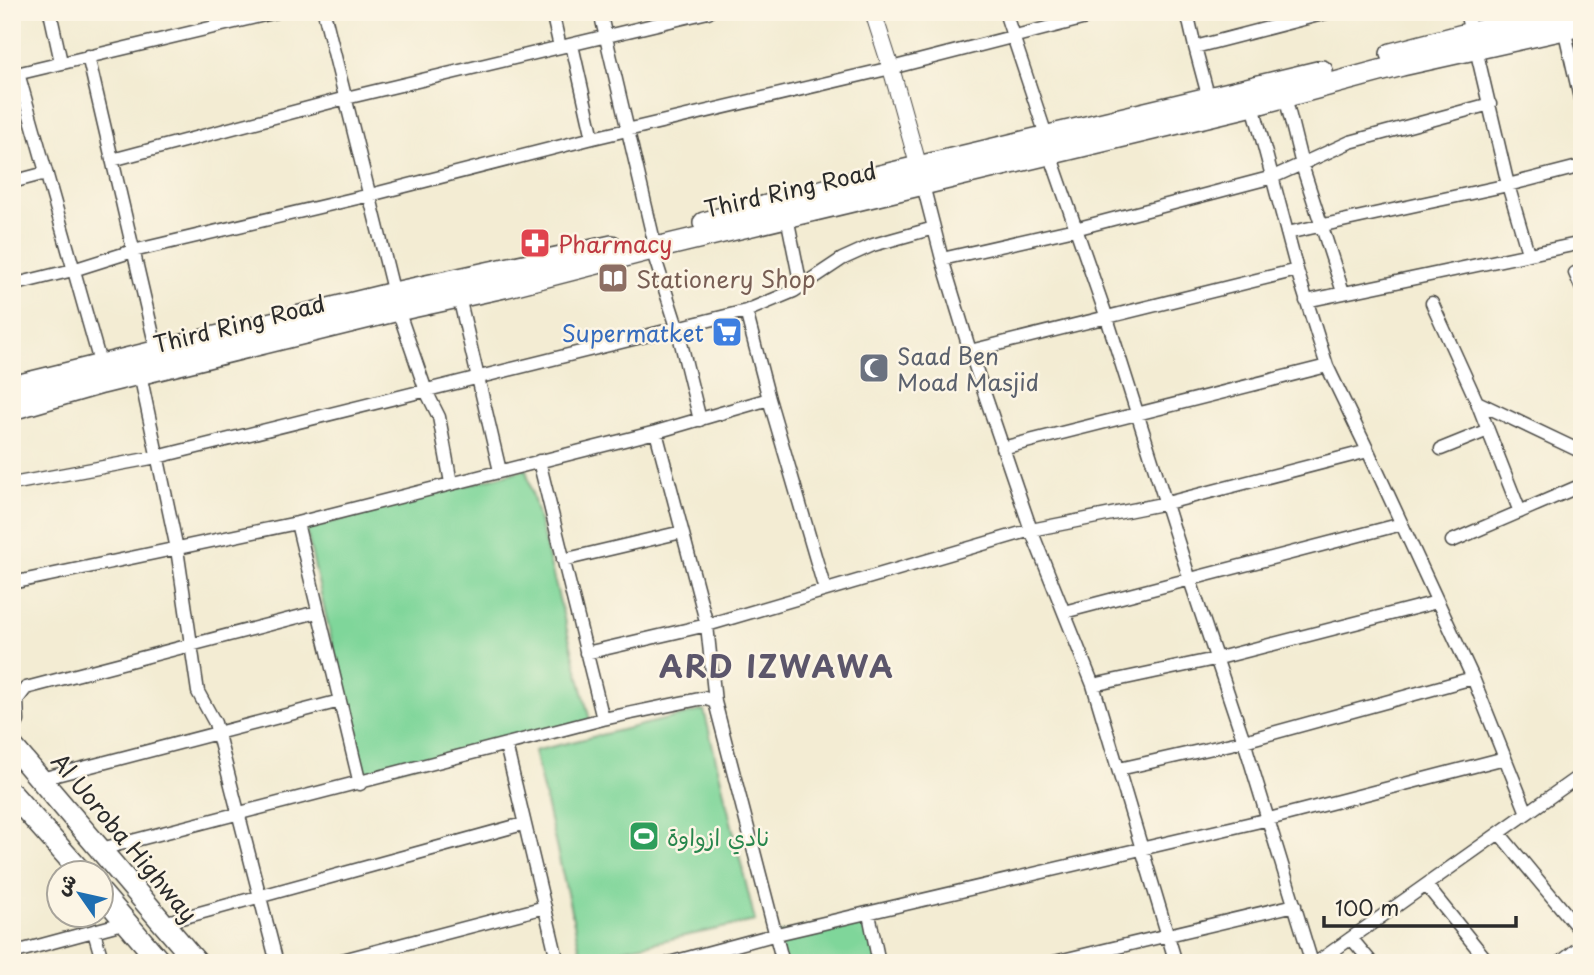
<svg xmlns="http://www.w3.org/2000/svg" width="1594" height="975" font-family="'Playpen Sans','Playpen Sans Arabic',sans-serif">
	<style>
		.green { fill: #7fd69a; stroke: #558062; stroke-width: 2 }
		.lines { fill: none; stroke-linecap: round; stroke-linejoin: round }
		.minor-casing { stroke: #494844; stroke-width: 15 }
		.tertiary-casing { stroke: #494844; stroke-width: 18 }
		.trunk-casing { stroke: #494844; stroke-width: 24 }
		.minor { stroke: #fff; stroke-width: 12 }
		.tertiary { stroke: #fff; stroke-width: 16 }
		.trunk { stroke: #fff; stroke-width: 21 }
		.labels { text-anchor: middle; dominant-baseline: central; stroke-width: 5; stroke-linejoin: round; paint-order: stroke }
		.street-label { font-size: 23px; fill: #2b2b2b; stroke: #fcf5e5 }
		.health-label { font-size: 23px; fill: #be3a42; stroke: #fcf5e5; text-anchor: start }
		.education-label { font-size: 23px; fill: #785e54; stroke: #fcf5e5; text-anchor: start }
		.shop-label { font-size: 23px; fill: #366cbe; stroke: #fcf5e5; text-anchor: end }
		.worship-label { font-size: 23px; fill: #5b616d; stroke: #fcf5e5; text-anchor: start }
		.leisure-label { font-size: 23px; fill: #27864d; stroke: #fcf5e5; text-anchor: start }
		.district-label { font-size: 30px; font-weight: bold; letter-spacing: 2px; fill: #5c566b; stroke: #fcf5e5 }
	</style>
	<rect width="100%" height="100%" fill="#fcf5e5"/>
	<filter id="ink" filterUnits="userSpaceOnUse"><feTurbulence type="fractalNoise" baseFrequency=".0143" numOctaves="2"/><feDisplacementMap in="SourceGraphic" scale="14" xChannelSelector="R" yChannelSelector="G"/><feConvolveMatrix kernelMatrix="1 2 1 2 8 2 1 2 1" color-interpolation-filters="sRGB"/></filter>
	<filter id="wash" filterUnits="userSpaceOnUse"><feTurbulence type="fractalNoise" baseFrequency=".00686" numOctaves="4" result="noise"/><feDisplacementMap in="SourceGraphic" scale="28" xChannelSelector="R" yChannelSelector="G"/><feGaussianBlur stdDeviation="1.57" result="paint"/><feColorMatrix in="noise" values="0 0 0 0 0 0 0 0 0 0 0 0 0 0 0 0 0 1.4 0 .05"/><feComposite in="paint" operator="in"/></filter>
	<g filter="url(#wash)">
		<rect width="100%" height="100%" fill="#f3ecd3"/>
		<path class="green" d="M526,469L590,720L363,778L306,529Z
			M704,710L755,921L582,958L534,751Z
			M869,914L879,963H783L777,934Z"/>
	</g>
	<g filter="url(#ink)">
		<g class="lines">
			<g class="minor-casing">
				<path id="minor" d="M50,12L61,62
					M324,12L398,310L426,391L439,417L451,483
					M552,12L560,47
					M600,12L653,237
					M1005,12L1047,138
					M1187,12L1195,47L1330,12
					M1466,12L1471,33
					M1564,28L1582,107
					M572,45L593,138
					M1195,47L1209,99
					M1476,49L1508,185L1528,253
					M88,56L157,352
					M18,73L101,366
					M12,75L277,12
					M1285,96L1302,165L1343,292
					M1253,105L1297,270L1327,366L1368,451L1473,678L1527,813
					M1050,154L1107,318L1190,580L1244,741L1312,963
					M112,160L346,98L708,12
					M12,182L46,173
					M923,185L942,259L970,351L1031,530L1093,685L1176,963
					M787,217L801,286
					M1287,233L1508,185L1582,166
					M652,249L677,327L700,420
					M942,259L1075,229L1273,177L1350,142L1490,104
					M1575,273L1582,289
					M12,285L73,270L133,251L370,195L593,138L891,68L1109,12
					M459,297L500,471
					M1306,301L1582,243
					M1432,303L1477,402L1520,512
					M746,311L769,399L825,590
					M970,351L1297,270
					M140,374L177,549L198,692L215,723L277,963
					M1477,402L1582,452
					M656,432L707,625L715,702
					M1002,448L1327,366
					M1441,449L1488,430
					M539,461L603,719
					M12,484L157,457L746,311L794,291L842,259L873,245L934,228
					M297,523L360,784
					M1452,541L1582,485
					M563,560L682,532
					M12,583L297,523L656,432L769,399
					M1064,612L1402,524
					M586,653L707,625L1031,530L1167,503L1368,451
					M1093,685L1215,659L1437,602
					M12,733L18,721L17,700L26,688L317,612
					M506,745L558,963
					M1119,769L1244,741L1473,678
					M41,779L340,701
					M1499,833L1582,933
					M101,849L603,719L704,698L715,702L783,963
					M1426,885L1489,963
					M869,914L879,963
					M163,923L523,824
					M94,932L103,963
					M1351,938L1372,963
					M12,953L127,922
					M142,963L144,943
					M331,963L545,907
					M669,963L777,934L1269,819L1505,758
					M1050,963L1295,905
					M1316,963L1582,774
					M1560,963L1582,945"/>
			</g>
			<g class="tertiary-casing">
				<path id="tertiary" d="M873,12L891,68L921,175"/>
			</g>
			<g class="trunk-casing">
				<path id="trunk" d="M1391,54L1471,33L1562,12
					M704,223L855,182L1322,71
					M12,387L394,293L612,246
					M12,409L102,383L398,310L504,287L652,249L1253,105L1402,65L1582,25
					M12,746L197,963
					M12,794L83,874
					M102,894L161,963"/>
			</g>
			<use href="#minor" class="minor"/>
			<use href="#tertiary" class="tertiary"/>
			<use href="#trunk" class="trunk"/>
		</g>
	</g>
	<defs>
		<g id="pharmacy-square" transform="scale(1.575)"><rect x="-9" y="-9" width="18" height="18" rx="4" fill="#e0444e" stroke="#fcf5e5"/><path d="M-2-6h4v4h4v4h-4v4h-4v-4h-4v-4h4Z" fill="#fff"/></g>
		<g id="library-square" transform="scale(1.575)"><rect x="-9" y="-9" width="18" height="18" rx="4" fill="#8d6e63" stroke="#fcf5e5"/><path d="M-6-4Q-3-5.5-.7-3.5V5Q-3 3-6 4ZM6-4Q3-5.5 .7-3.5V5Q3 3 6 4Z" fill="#fff"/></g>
		<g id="supermarket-square" transform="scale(1.575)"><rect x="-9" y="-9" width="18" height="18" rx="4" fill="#3f7fe0" stroke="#fcf5e5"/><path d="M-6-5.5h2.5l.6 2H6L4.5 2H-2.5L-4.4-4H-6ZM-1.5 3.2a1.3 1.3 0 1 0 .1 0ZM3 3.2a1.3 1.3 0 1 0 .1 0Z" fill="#fff"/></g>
		<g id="mosque-square" transform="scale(1.575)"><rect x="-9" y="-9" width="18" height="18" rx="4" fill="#6b7280" stroke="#fcf5e5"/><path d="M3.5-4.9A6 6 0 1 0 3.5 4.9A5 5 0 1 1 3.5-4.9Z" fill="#fff"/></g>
		<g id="stadium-square" transform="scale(1.575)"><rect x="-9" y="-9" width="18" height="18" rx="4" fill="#2e9e5b" stroke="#fcf5e5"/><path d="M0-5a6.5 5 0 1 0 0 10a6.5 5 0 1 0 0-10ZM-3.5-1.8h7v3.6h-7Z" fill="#fff"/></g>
	</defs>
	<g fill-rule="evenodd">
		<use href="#pharmacy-square" x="535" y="243"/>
		<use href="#library-square" x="613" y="278"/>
		<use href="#supermarket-square" x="727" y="332"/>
		<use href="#mosque-square" x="874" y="368"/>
		<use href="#stadium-square" x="644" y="836"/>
	</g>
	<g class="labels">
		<g class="street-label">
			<text transform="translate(790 189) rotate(-13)">Third Ring Road</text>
			<text transform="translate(239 323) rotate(-14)">Third Ring Road</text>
			<text transform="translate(125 837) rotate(50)">Al Uoroba Highway</text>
		</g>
		<g class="health-label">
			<text x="558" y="243">Pharmacy</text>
		</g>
		<g class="education-label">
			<text x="636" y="278">Stationery Shop</text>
		</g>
		<g class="shop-label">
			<text x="704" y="332">Supermatket</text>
		</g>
		<g class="worship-label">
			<text x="897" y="355">Saad Ben<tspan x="897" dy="26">Moad Masjid</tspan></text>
		</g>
		<g class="leisure-label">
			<text x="667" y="836">نادي ازواوة</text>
		</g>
		<g class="district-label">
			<text x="777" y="665">ARD IZWAWA</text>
		</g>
	</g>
	<rect width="1594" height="975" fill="none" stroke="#fcf5e5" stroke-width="42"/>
	<g transform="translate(80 894) rotate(304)"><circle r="33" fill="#fcf5e5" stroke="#a8a49b" stroke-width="2"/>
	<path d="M0-5L12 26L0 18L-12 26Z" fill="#1f6fb2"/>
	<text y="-10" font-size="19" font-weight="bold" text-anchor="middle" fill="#2b2b2b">ش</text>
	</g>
	<path d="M1324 916v10h192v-10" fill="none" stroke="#2b2b2b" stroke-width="3.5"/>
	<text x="1335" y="916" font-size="21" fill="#2b2b2b" stroke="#fcf5e5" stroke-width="5" paint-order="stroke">100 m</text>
</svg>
